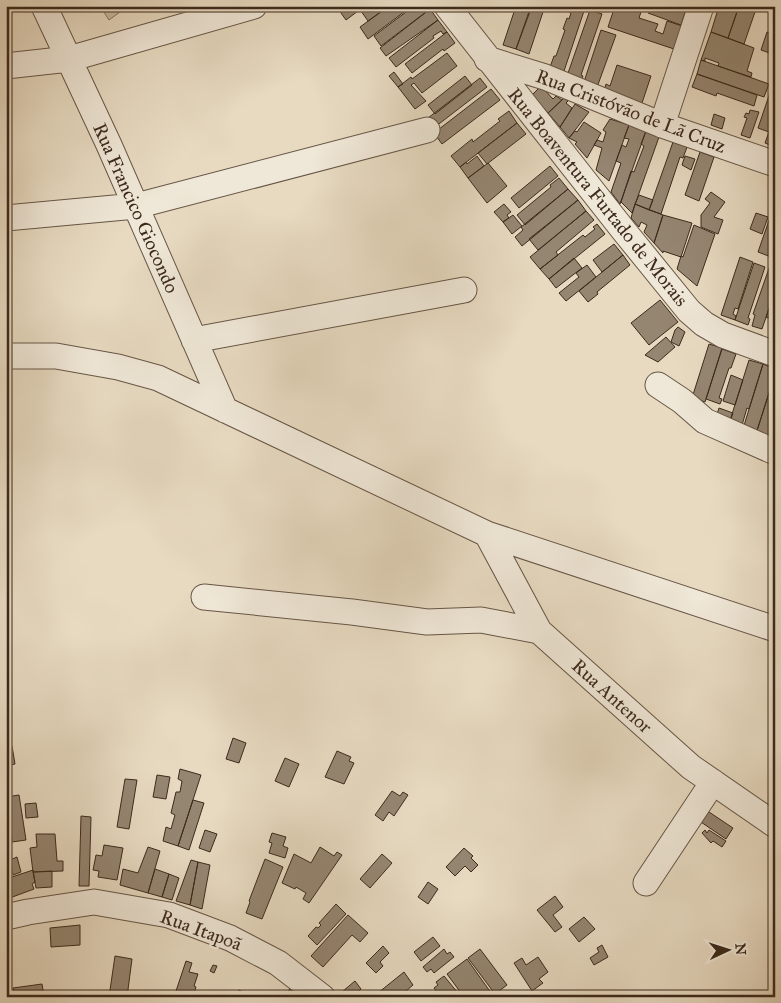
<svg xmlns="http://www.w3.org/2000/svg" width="781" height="1003" font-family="'IM FELL Great Primer',serif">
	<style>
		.green { fill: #cabca5; stroke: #837361 }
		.building { fill: #958672; stroke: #3c2a1d }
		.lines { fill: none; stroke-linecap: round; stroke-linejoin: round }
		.minor-casing { stroke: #675646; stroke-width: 27 }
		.minor { stroke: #efe7d7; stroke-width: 25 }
		.labels { text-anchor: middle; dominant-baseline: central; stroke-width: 4.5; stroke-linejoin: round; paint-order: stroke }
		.street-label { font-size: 19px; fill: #3c2a1d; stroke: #efe7d7 }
	</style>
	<rect width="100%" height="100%" fill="#e7dac1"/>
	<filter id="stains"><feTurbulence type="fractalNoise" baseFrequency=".004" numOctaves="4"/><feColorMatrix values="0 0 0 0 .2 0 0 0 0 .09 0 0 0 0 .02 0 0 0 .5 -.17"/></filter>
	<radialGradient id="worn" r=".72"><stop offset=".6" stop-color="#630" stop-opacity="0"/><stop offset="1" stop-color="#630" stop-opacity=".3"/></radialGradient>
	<path class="green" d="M100,6H128L109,20Z"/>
	<path class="building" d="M336,6H355L358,11L346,20Z
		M368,6H389L368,21L361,11Z
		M389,6H412L368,39L360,27Z
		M414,6H428L430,9L381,46L374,36Z
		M516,6H531L516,49L503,45Z
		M532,6H545L529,54L516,49Z
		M570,6H579L585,8L563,74L549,70L554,56H556L565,30L563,29L567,18L569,19L571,13L569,12Z
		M589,6H604L602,11Z
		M615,6H636L642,9L639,18L658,24L655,31L663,34L667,21L685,27L677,50L608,27Z
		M650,6H687L681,25L648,13Z
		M719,6H739L728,38L711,32Z
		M739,6H757L744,44L728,38Z
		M430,9L438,20L386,56L380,48Z
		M775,9V22L771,21Z
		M590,10L602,14L581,75L583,76L581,81L567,76Z
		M438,20L447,32L443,34L441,31L433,36L434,38L396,67L389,58Z
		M601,30L616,35L596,90L583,85Z
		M447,32L455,43L444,51L443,49L412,73L405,64Z
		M711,32L754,48L747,71L752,73L751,77L718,66L719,63L705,58V61L701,60Z
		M767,32L775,34V55L761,50Z
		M447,53L457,66L422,93L414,83L411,85L426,101L415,109L398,87L411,77L412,79Z
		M701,60L769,84L764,97L697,74Z
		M617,65L651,76L642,103L604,91L606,84L610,86Z
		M394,72L403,84L398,87L389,76Z
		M697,74L757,95L754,106L717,93L716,96L692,87Z
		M465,76L472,85L435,114L428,105Z
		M480,78L487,87L431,130L424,121Z
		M775,78V147L765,143L769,132L758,128Z
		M541,86L553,99L556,96L562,100L548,113L532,95Z
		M491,89L500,100L442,144L434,133Z
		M564,98L568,101L566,103L572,108L560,127L548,113Z
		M575,104L589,112L569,138L560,127Z
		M750,110L759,112L750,138L741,135L747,118L744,117L746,113L749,114Z
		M509,111L517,123L460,167L451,156L472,139L473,142L500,121L498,119Z
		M714,114L725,118L722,129L711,125Z
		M610,119L629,125L609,181L596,170L602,148L594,145L597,140L603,142L606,132L603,130Z
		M584,122L601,133L587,158L575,144L577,142L569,138L575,131L577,132Z
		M517,123L526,134L487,164L478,153Z
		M629,125L646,131L620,204L611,192L621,163L616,161L622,145L626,147L629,139L624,138Z
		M646,131L659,137L632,213L621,202L631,171L634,172L644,146L641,144Z
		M673,142L687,147L683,158L680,157L661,214L649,210Z
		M700,152L714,157L699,201L685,195Z
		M477,156L484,166L468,178L460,167L466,162L467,164Z
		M685,156L695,159L691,170L682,165Z
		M488,163L507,186L487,203L468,178Z
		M550,166L558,176L519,208L511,198Z
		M559,178L568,189L525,225L517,215L551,187L550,185Z
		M568,189L578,200L522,246L515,237L523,230L521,227Z
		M711,192L725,202L714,217L723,220L718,234L701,227V215L710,203L705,199Z
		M639,195L653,200L649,210L635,204Z
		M578,200L586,211L538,250L529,239Z
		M775,203V247L771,257L758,252Z
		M504,204L511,212L507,215L509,218L503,222L494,212Z
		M635,204L663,215L654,243L644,232L647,225L641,222L639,227L631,218Z
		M586,211L594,220L556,252L558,255L540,269L530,257Z
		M756,213L768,217L762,234L750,229Z
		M513,215L522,226L512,234L503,222Z
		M663,215L692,223L681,257L663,251V253L654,243Z
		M597,224L605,234L549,279L540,269L583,235L585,237L595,229L593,227Z
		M694,225L715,234L697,286L677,269L681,256L683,257Z
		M614,244L623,255L602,272L593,260Z
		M623,255L630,265L597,292L598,294L588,302L579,291Z
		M740,257L753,262L738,309L735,308L733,314L736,316L735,320L721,315Z
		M773,257L775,258V291L762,329L752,326L755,315L753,314Z
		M574,258L582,268L556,288L549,279Z
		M754,263L765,267L748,318L750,319L748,325L735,320Z
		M587,265L596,277L566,301L559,293L579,277L576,273Z
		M775,291V321L766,317Z
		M660,300L678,322L649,345L631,323Z
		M678,327L685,332L679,346L671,342L675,330Z
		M666,337L675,347L658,362L645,355Z
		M709,344L722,348L705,402L692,398Z
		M722,349L736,354L731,368H729L719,398L722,399L720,404L706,399Z
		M749,360L763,364L749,409L747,408L740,432L728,427Z
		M763,364L775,369V374L755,437L742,432Z
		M775,374V422L768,442L755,437Z
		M731,375L743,380L735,405L723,401Z
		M719,408L733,413L728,427L716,417Z
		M233,738L246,743L239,763L226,759Z
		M12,746L15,764L6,766V747Z
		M337,751L351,757L349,761L354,763L344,784L325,777Z
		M285,758L299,764L289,787L275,781Z
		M180,769L201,775L178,846L163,841L166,827L171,829L175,815L171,813L176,792H180L182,781L178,779Z
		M157,775L170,777L166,799L153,797Z
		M125,779L137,780L129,829L117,827Z
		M392,791L400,796L403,792L408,795L394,816L389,812L383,821L375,815Z
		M19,795L26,840L12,842V838L6,839V797Z
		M193,800L204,803L189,850L178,846Z
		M36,803L38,817L26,818L25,804Z
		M700,806L733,828L726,839L692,816Z
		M81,816L91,817L89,886H79Z
		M205,830L217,834L210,852L199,848Z
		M705,830L707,833L709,830L726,841L722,847L713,841L711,843L702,833Z
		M272,833L286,837L283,846L288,848L285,858L269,853L272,843L269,842Z
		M36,834H55L57,861H63V871L33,872L30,848L37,847Z
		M104,845L123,848L117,880L98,877L99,871L93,870L96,855L102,856Z
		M148,847L160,851L148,893L120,885L123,869L138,873Z
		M320,847L334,856L337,852L342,855L309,903L303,899L306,893L296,887L295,889L282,883L294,854L311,863Z
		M464,848L473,856L471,858L478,865L471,872L465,866L455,876L446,867Z
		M382,854L392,863L370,888L360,879Z
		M17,857L21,872L13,875L10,860Z
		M265,859L283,867L262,919L246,913L250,902L249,901Z
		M191,860L198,862L190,905L176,901Z
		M198,862L210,865L202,909L190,905Z
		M155,869L169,874L162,897L148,893Z
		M33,870L35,882L32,884L34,889L7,899L6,879Z
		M52,871V887L36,888L33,872Z
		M169,874L179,878L172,900L162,897Z
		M428,882L438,889L428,904L418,897Z
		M555,896L563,907L553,915L562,927L555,932L537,910Z
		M336,904L346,914L317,945L308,936L316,927L318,928L321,925L319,923Z
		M348,915L368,933L360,942L352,935L323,967L311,956Z
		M584,917L595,929L579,942L569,929Z
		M80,925V945L51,947L50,928Z
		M433,937L440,946L421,961L414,952Z
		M602,945L608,957L594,965L590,958L599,952L597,948Z
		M383,946L389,953L380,962L383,966L376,973L366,963Z
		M444,949L447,954L450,952L454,957L434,973L431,969L427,972L423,967Z
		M480,949L507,985L495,994L468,958Z
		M115,956L132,959L127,997H109Z
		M538,957L548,972L539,979L543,983L532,991L514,963L522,958L526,965Z
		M467,959L494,997H464L447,974Z
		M186,961L192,963L189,972L198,974L194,986L196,987L193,997H174Z
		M213,965L217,966L214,973L210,971Z
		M404,972L413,985L399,997H373Z
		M444,976L458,993L453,997H446L442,992L439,995L434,988L438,985L436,982Z
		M355,981L361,989L354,995L356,997H348L343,991Z
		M42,984L44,997H15L13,988Z
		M290,988L299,997H286Z
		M239,990L252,996L251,997H235Z
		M425,991L429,997H417Z"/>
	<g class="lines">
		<g class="minor-casing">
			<path id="minor" d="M44,6L109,145L225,410
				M447,6L624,231L689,311L704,324L723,335L775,354
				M487,59L545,77L662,125L775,164
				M6,66L69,59L254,6
				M662,125L701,6
				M6,218L136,206L427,130
				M194,340L464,290
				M6,356H56L118,367L158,378L487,534L775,629
				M658,385L682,401L705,421L775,452
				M487,534L539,631L691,767L775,825
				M204,597L352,612L427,622L481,620L539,631
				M646,883L713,782
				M6,917L28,912L94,902L169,915L230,938L278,963L322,997"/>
		</g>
		<use href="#minor" class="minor"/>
	</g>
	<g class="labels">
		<g class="street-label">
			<text transform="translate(631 111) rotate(21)">Rua Cristóvão de Lã Cruz</text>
			<text transform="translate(598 197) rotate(51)">Rua Boaventura Furtado de Morais</text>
			<text transform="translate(136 208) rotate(66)">Rua Francico Giocondo</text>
			<text transform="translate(612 696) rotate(42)">Rua Antenor</text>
			<text transform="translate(201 930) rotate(20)">Rua Itapoã</text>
		</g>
	</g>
	<rect width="781" height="1003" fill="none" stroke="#e7dac1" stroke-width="25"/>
	<rect x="8" y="8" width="766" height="988" fill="none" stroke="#3c2a1d" stroke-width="2.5"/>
	<rect x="12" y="12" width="756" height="978" fill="none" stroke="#3c2a1d"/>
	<g transform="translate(728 950) rotate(86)" stroke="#efe7d7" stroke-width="4" paint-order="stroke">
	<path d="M0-4L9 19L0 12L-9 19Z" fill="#3c2a1d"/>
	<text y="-8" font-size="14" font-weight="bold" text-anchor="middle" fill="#3c2a1d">N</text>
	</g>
	<rect width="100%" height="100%" filter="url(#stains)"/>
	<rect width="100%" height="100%" fill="url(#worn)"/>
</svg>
